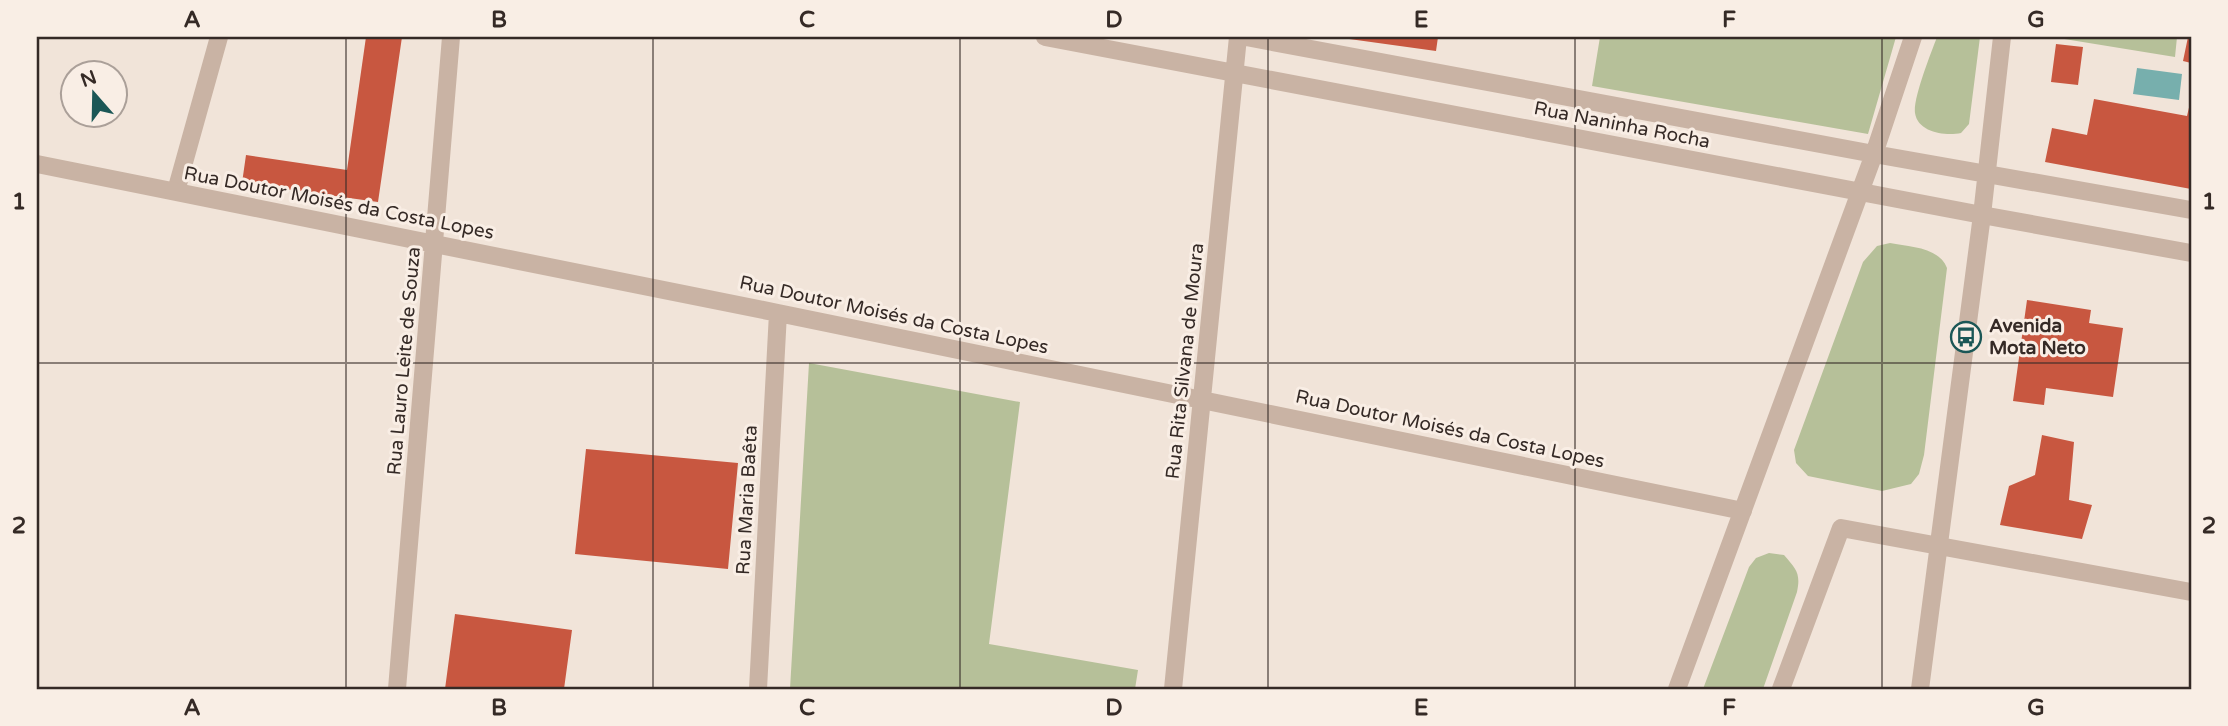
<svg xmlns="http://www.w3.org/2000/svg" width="2228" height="726" font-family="'Varela Round',sans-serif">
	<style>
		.green { fill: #b6c099 }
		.water { fill: #77afad }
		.building { fill: #c85740 }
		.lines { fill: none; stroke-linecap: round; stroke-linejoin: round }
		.lane { stroke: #c9b3a4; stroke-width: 18 }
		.street { stroke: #c9b3a4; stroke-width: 18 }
		.grid { fill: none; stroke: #352a26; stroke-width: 2; stroke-opacity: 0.55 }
		.labels { text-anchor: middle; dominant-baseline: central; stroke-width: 6; stroke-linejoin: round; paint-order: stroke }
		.street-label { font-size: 19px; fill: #352a26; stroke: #f9eee5 }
		.poi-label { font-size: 19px; font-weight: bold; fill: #352a26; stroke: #f9eee5; text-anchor: start }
		.neatline { fill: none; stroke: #352a26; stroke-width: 2.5 }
		.grid-label { font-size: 23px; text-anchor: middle; font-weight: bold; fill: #352a26 }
	</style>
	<rect width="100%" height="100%" fill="#f1e4d9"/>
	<path class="green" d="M1600,37H1896L1868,134L1592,86Z
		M1937,37H1980L1969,124L1961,133C1946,136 1918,133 1915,113C1913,98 1931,53 1937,37Z
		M2052,37H2177L2175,57Z
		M1890,243C1910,247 1939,247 1947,268L1924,455L1919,474L1911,484L1882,491L1808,476L1796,463L1794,450L1863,262L1877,246Z
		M809,363L1020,402L989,644L1138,670L1135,689H790Z
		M1769,553L1784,555C1796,569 1801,573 1797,592L1763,689H1703L1749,567L1756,558Z"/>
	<path class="water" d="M2137,68L2182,74L2179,100L2133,94Z"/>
	<path class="building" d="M366,37H402L378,202L242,183L246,155L347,170Z
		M1342,37H1438L1436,51L1342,38Z
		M2188,37H2191V63L2183,61Z
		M2056,44L2083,47L2078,85L2051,82Z
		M2094,99L2187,116L2191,99V189L2045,162L2052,128L2087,135Z
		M2027,300L2091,310L2089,323L2123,328L2113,397L2046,388L2044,405L2013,401Z
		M2042,435L2074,442L2069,500L2092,505L2082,539L2000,525L2009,486L2035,475Z
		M586,449L738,463L728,569L575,554Z
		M455,614L572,630L564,689H445Z"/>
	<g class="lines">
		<path class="lane" d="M176,191L219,37"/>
		<path class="street" d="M1045,37L1982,215L2191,253
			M1246,37L1874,154L2191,210
			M37,164L778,313L1743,511
			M397,689L451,37
			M758,689L778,313
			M1173,689L1238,37
			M1677,689L1874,154L1913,37
			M1781,689L1841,528L2191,592
			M1920,689L1982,215L2002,37"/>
	</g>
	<path class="grid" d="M346,37V689M653,37V689M960,37V689M1268,37V689M1575,37V689M1882,37V689M37,363H2191"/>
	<defs>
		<g id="bus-ring" transform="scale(1.575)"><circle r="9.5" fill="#f9eee5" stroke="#1b5756" stroke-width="1.5"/><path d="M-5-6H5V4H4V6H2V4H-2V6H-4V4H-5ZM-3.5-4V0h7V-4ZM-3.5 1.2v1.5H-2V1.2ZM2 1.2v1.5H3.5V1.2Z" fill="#1b5756"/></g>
	</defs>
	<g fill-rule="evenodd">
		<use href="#bus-ring" x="1966" y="337"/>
	</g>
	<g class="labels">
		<g class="street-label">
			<text transform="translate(1622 125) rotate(11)">Rua Naninha Rocha</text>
			<text transform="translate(339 203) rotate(11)">Rua Doutor Moisés da Costa Lopes</text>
			<text transform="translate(894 315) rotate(12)">Rua Doutor Moisés da Costa Lopes</text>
			<text transform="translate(404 361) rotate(-85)">Rua Lauro Leite de Souza</text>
			<text transform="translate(1185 361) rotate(-84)">Rua Rita Silvana de Moura</text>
			<text transform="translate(1450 429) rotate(12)">Rua Doutor Moisés da Costa Lopes</text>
			<text transform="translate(747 500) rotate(-87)">Rua Maria Baêta</text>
		</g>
		<g class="poi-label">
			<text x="1989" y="326">Avenida<tspan x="1989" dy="22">Mota Neto</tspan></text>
		</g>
	</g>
	<rect width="2228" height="726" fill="none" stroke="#f9eee5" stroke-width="77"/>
	<g transform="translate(94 94) rotate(340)"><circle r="33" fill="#f9eee5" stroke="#aba099" stroke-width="2"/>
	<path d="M0-5L12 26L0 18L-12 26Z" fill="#1b5756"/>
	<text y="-10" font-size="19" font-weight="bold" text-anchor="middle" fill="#352a26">N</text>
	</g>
	<rect x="38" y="38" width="2152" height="650" class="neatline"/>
	<g class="grid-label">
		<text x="192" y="27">A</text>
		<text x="499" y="27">B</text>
		<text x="807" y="27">C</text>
		<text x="1114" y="27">D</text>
		<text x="1421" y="27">E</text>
		<text x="1729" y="27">F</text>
		<text x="2036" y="27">G</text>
		<text x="19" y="209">1</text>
		<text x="2209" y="209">1</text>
		<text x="19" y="533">2</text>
		<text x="2209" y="533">2</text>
		<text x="192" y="715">A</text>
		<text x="499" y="715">B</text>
		<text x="807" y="715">C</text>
		<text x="1114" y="715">D</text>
		<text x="1421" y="715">E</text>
		<text x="1729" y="715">F</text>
		<text x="2036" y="715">G</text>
	</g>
</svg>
